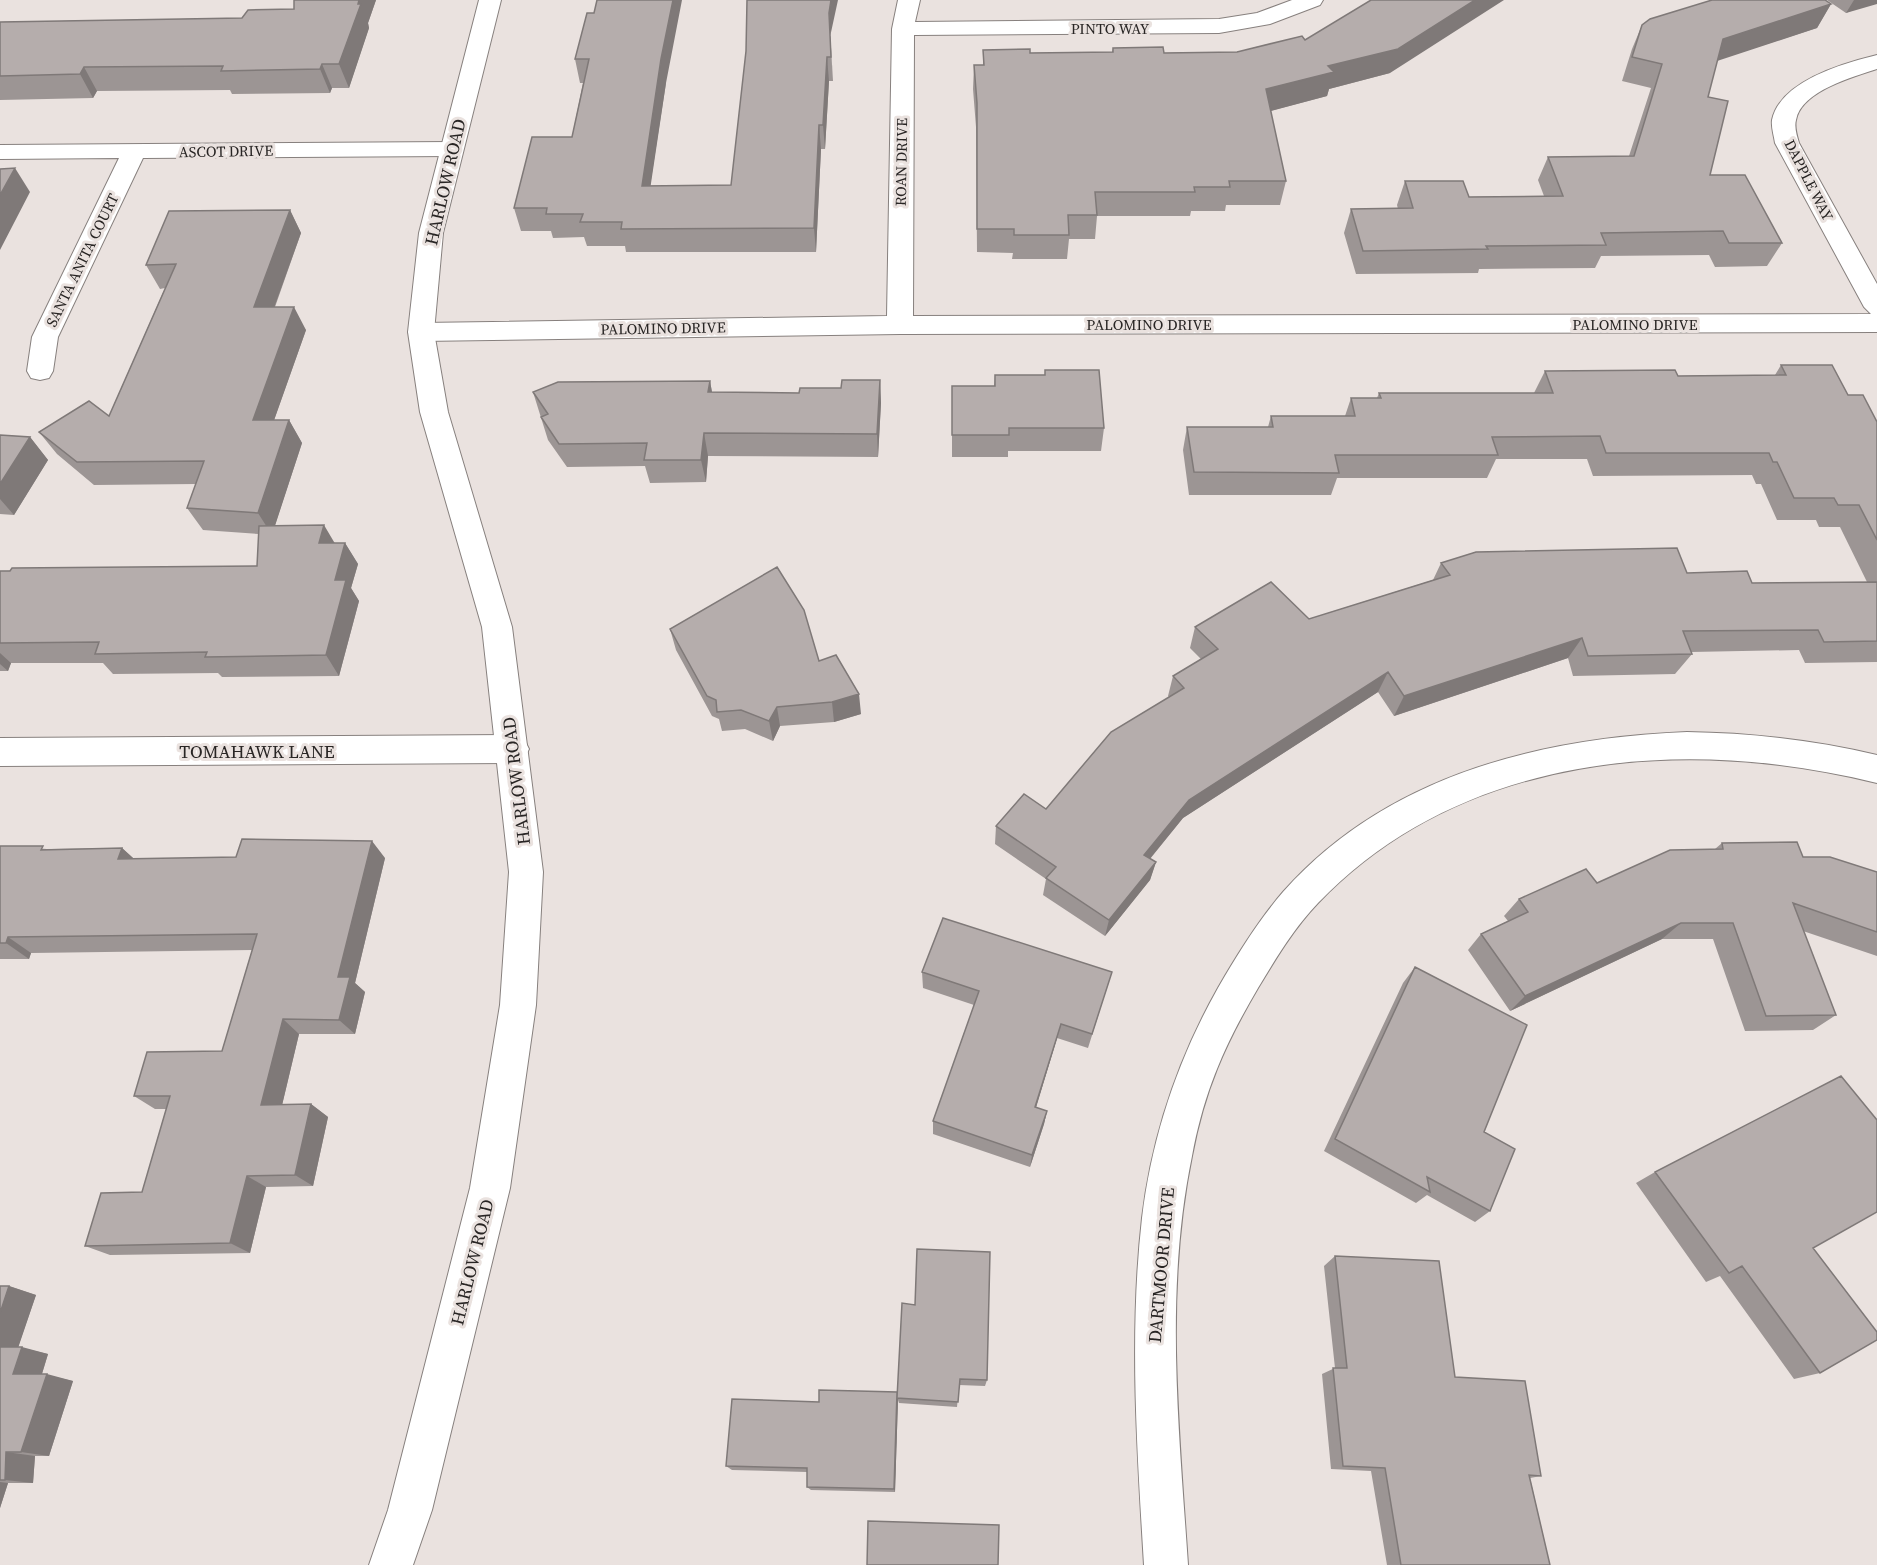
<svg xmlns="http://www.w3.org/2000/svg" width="1877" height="1565" font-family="'Source Serif 4',serif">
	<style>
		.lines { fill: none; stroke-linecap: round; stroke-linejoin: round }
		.minor-casing { stroke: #87807e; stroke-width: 2 }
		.secondary-casing { stroke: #87807e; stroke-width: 2 }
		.minor { fill: #fff; fill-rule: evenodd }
		.secondary { fill: #fff; fill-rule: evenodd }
		.wall { fill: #9c9594 }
		.shaded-wall { fill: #7f7978 }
		.building { fill: #b5adac; stroke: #7f7978; stroke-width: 1.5 }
		.labels { text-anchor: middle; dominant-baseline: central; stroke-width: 6; stroke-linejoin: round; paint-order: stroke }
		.far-street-label { font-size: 15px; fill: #282524; stroke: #eae2df }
		.street-label { font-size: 18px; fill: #282524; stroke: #eae2df }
	</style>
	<rect width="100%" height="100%" fill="#eae2df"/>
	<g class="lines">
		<g class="minor-casing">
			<path id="minor" d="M898,0H920L915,22L1219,19L1257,13L1292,0H1323L1320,5L1270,24L1219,33L914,35L913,316L1871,314L1864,307L1775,143C1774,136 1771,127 1772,120C1780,81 1844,63 1877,55V69C1853,77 1801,91 1796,120C1794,127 1797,136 1799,143L1877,284V332L900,334L421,341L412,338L408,332L412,326L421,323L887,316L892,29Z
				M451,142L459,144L463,149L459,154L451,156L143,158L58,337L53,371L49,378L40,380L31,378L27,371L32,337L119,158L0,159V145Z
				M1687,732C1752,733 1814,740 1877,755V783C1685,735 1462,753 1318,903C1294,928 1276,958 1258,988C1225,1044 1204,1091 1192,1156C1164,1291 1179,1429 1188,1565H1144C1137,1449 1129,1333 1142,1218C1152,1136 1178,1059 1218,988C1237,955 1258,921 1283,892C1386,776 1538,738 1687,732Z
				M513,735L524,739L529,749L524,759L513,763L0,766V738Z"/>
		</g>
		<g class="secondary-casing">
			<path id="secondary" d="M479,0H501L443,233L434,332L448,412L512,627L543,872L536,1005L510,1188L432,1510L413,1565H369L388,1510L470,1188L500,1005L509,872L482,627L420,412L408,332L419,233Z"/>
		</g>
		<use href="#minor" class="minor"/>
		<use href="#secondary" class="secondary"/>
	</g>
	<path class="wall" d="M294,0H376L368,23L369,28L349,88H332L330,93L232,94L230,90L97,91L93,98L0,100V22L242,18L294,9Z
		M1827,0H1877L1846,13Z
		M1831,4L1817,28L1717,60L1708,97L1710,175L1782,243L1767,266L1715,267L1709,255L1601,256L1595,268L1479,269L1478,273L1356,274L1344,233L1351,209H1398L1397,205L1405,181L1469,197L1544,196L1538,180L1548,157L1629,156L1651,88L1622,81L1632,49L1642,25Z
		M587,13L666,83L650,186L731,185L830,37L833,81H829L825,149H821L816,252H626L625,246H587L584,237L553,238L551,231H521L514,208L572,137L583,83H580L575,59Z
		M1305,40L1390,73L1329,89L1327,96L1270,111L1286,181L1280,205H1226L1225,211H1191L1190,216H1097L1095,239H1069L1067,259H1012L1013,253L977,252L976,127L973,89L974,65H983V50L1030,53L1112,52L1113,48L1164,53L1237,52Z
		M290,210L301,233L275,307L306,330L274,420H289L302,443L275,525L335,543H345L358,564L351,588L359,601L339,676L222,677L218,673L113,674L103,663H11L8,671H0V571L257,566L259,534L203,530L187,508L196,484L94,485L57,454L39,432L109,416L165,288L160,289L146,265Z
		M1781,365L1848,395L1877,422V662L1805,663L1799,650L1691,652L1692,654L1675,674L1573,676L1568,658L1394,716L1378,692L1183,818L1150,859L1156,862L1150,880L1105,936L1043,895L1046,879L995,844L996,826L1046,809L1169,697L1168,696L1173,676L1201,659L1190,648L1195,627L1309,619L1433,580L1441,563L1687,573L1752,583L1867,582L1840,527H1819L1816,520H1777L1761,484H1756L1752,475L1593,476L1587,459H1496L1487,478H1337L1331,495H1189L1183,450L1187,427H1268L1271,416H1345L1351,398H1377L1379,393H1534L1545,371L1678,376L1775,375Z
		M995,375L1104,428L1101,451H1008V457H952V386H994Z
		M880,380L881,403L878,457L708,456L706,482L650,483L645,466L567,467L548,440L533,392L710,381L712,392L799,393L841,388Z
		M0,435L30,437L48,460L14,515L0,514Z
		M670,629L819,661L861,714L834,722L780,726L773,741L745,729L722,731L719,719L712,716L676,650Z
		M1722,843L1803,857L1877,872V956L1803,931L1836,1015L1813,1030L1745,1031L1713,939H1662L1510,1011L1468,950L1481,934L1508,921L1504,916L1519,899L1597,883L1715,849Z
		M0,846L47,849L122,848L134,859L385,858L355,983L365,992L355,1034H299L282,1105L311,1104L328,1117L313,1186L266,1187L250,1253L110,1255L85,1246L142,1192L166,1109H155L134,1096L222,1051L252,950L31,953L29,959H0Z
		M1415,967L1484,1132L1490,1211L1475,1222L1427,1195L1416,1203L1324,1151L1403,983Z
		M922,972H1112L1088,1048L1057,1038L1036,1108L1047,1111L1044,1124L1030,1167L933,1134V1121L974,1005L923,988Z
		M1655,1172L1813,1248L1820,1373L1794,1379L1720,1276L1706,1282L1636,1183Z
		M1335,1256L1455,1377L1541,1476L1530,1478L1550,1565H1387L1371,1471L1331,1469L1322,1374L1335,1368L1324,1266Z
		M0,1286H9L36,1295L18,1347L48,1354L42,1374L73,1381L49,1456H35L33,1483H8L0,1508Z
		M915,1305L987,1380L985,1386L959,1385L957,1407L899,1403L898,1400L895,1492L811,1490L807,1487V1472L732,1470L726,1466L819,1402L898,1396Z"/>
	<path class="shaded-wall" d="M359,0H376L368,23L369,28L349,88L339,64Z
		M673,0H682L666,83L647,210L642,186L661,59Z
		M831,0H838L830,37L833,81L829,13Z
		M1475,0H1504L1390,73L1329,89L1327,96L1260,114L1266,89L1328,66Z
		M1854,0H1877V4L1846,13Z
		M1831,4L1817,28L1711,63L1723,39Z
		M827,57L829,81L825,149L823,125Z
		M322,64L332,88L330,93L320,69Z
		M84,67L97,91L93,98L80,74Z
		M819,125L821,149L816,252L814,228Z
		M15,168L30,192L0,250V195Z
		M290,210L301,233L266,330L254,307Z
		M294,307L306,330L266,443L253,420Z
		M880,380L881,403L878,457L877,434Z
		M710,381L714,404L708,392Z
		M289,420L302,443L272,535L258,513Z
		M704,433L708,456L706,482L701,460Z
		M30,437L48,460L14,515L0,499V484Z
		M324,525L337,547L319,543Z
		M345,543L358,564L351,588L359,601L339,676L326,655L335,580Z
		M1582,638L1568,658L1394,716L1404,696Z
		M0,653L11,663L8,671L0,664Z
		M1388,672L1378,692L1183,818L1139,872L1144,855L1189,800Z
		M859,694L861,714L834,722L832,702Z
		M777,707L780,726L773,741L769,721Z
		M372,841L385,858L355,983L365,992L355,1034L339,1020L338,977Z
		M122,848L142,866L118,859Z
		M1156,862L1150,880L1105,936L1109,920Z
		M1681,923L1662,939L1510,1011L1525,996Z
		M8,937L31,953L29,959L6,943Z
		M283,1019L299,1034L279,1118L261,1105Z
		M1061,1024L1057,1038L1032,1120L1035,1107Z
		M311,1104L328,1117L313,1186L295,1175Z
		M1047,1111L1044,1124L1030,1167L1032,1155Z
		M247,1176L266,1187L250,1253L230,1243Z
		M9,1286L36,1295L16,1354L0,1350V1313Z
		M22,1347L48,1354L40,1380L13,1374Z
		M47,1374L73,1381L49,1456L21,1452Z
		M897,1392L898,1400L895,1492L894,1489Z
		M6,1452L35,1456L33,1483L5,1480Z
		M0,1482L8,1483L0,1508Z"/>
	<path class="building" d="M294,0H359L358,4H361L339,64H322L320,69L221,71L223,66L84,67L80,74L0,76V22L242,18L248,10L294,9Z
		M597,0H673L661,59L642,186L731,185L746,51L747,0H831L829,13L831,57H827L823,125H819L814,228L621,229L622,222H580L583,214H546L547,208H514L532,137H572L589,59H575L587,13H594Z
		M1371,0H1475L1398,49L1328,66L1334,72L1266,89L1286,181H1229L1230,187H1194L1195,192H1095L1097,215H1068L1069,235H1014V229H977V103L974,65H984L983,50L1030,49V53L1113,52V48L1163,47L1164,53L1237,52L1302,36L1305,40Z
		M1712,0H1825L1831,4L1723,39L1708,97L1728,101L1710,175H1745L1782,243H1729L1723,231L1601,233L1606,245L1486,246L1488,249L1363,251L1351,209L1413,208L1405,181H1463L1469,197L1563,196L1548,157L1634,156L1662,64L1632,57L1642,25L1650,19Z
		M15,168L0,195V169Z
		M290,210L254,307H294L253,420H289L258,513L187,508L204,461L77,462L39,432L89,401L109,416L176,264L146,265L169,211Z
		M1781,365H1832L1848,395H1863L1877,422V540L1859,505H1838L1834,498H1794L1777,462H1773L1769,453H1606L1600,436L1492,437L1498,455H1335L1339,473L1194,472L1187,427H1273L1271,416H1355L1351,398H1381L1379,393H1553L1545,371L1675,370L1678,376L1786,375Z
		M1045,370H1099L1104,428H1009V435H952V386H995V375H1045Z
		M842,380H880L877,434L704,433L701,460H644L647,443L559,444L541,417L548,414L533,392L558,382L710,381L708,392L799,393L800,388H841Z
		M0,435L30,437L0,484Z
		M324,525L319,543H345L335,580H346L326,655L205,657L207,652L95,654L99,642L0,643V571H10L12,568L257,566L259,526Z
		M1677,548L1687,573L1747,571L1752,583L1877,582V641L1824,642L1818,630L1683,631L1692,654L1588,656L1582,638L1404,696L1388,672L1189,800L1144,855L1156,862L1109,920L1046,878L1056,867L996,826L1024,794L1046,809L1111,732L1184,688L1173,676L1218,649L1195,627L1271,582L1309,619L1450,575L1441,563L1476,552Z
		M777,567L804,610L819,661L836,655L859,694L832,702L777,707L769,721L741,710L717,712L716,700L707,696L670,629Z
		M242,839L372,841L338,977H350L339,1020L283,1019L261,1105L311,1104L295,1175L247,1176L230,1243L85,1246L101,1193L142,1192L170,1096H134L147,1052L222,1051L257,934L8,937L6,943H0V846H43L41,850L122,848L118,859L236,857Z
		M1797,842L1803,857H1830L1877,872V932L1793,903L1836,1015L1766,1016L1733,923H1681L1525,996L1481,934L1528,912L1519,899L1586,869L1597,883L1670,850L1723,849L1722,843Z
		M943,918L1112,972L1092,1034L1061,1024L1035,1107L1047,1111L1032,1155L933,1121L979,991L922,972Z
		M1415,967L1527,1025L1484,1132L1515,1149L1490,1211L1427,1177L1430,1192L1335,1139Z
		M1841,1076L1877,1120V1212L1813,1248L1877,1332V1340L1820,1373L1742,1266L1729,1273L1655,1172Z
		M917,1249L990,1252L987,1380L960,1379L958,1402L897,1398L902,1303L915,1305Z
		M1335,1256L1439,1261L1455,1377L1525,1381L1541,1476L1529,1475L1550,1565H1401L1385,1468L1343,1466L1333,1368H1347Z
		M0,1286H9L0,1313Z
		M0,1347H22L13,1374H47L21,1452H6L5,1480H0Z
		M819,1390L897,1392L894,1489L807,1487V1468L726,1466L732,1399L819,1402Z
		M868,1521L999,1525L998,1565H867Z"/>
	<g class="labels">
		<g class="far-street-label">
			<text x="1110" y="28">PINTO WAY</text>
			<text transform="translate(226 151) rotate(-1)">ASCOT DRIVE</text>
			<text transform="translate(901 162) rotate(-89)">ROAN DRIVE</text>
			<text transform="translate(1809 180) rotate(63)">DAPPLE WAY</text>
			<text transform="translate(82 260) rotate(-64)">SANTA ANITA COURT</text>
			<text x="1149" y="324">PALOMINO DRIVE</text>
			<text x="1635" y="324">PALOMINO DRIVE</text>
			<text transform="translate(663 328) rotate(-1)">PALOMINO DRIVE</text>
		</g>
		<g class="street-label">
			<text transform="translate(445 182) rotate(-77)">HARLOW ROAD</text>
			<text x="257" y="751">TOMAHAWK LANE</text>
			<text transform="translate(516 781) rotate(-97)">HARLOW ROAD</text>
			<text transform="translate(472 1262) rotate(-76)">HARLOW ROAD</text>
			<text transform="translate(1161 1265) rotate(-85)">DARTMOOR DRIVE</text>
		</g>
	</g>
</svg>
